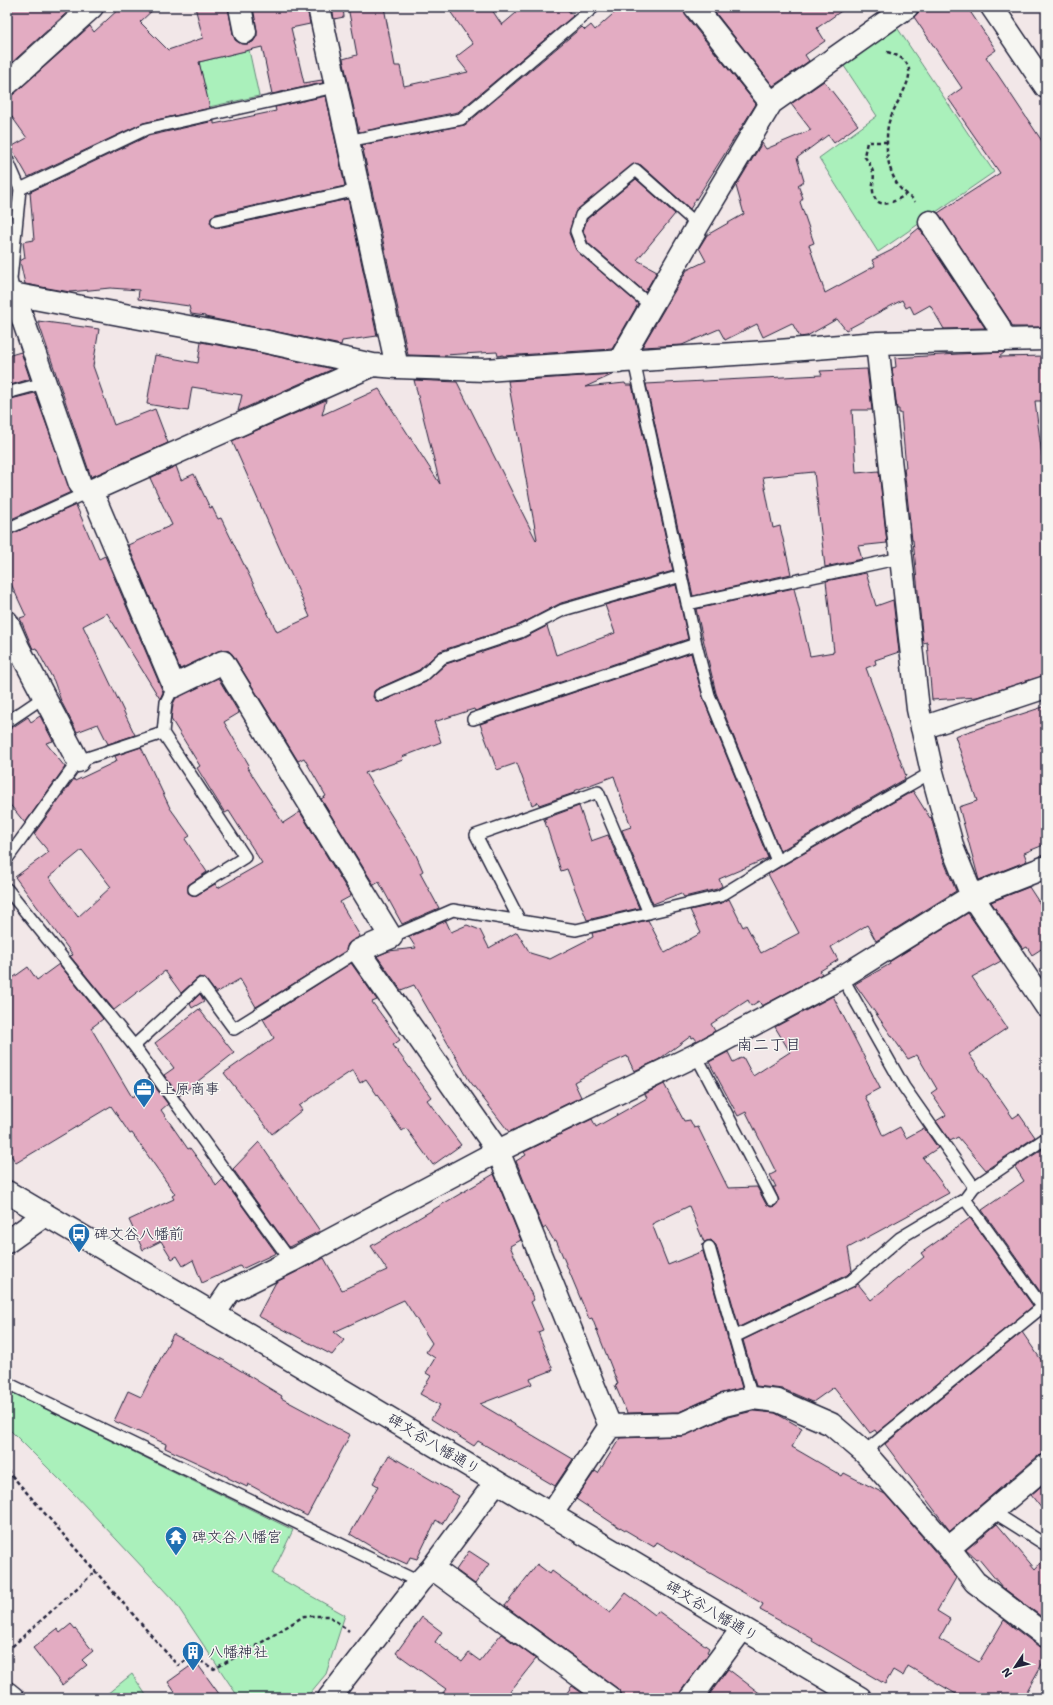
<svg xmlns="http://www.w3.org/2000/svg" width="1053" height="1705" font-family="'Shantell Sans','Klee One',sans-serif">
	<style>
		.green { fill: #aaf0bb; stroke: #66897b }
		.building { fill: #e3acc2; stroke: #22223b; fill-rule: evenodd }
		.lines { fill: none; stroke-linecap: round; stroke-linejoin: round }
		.service-casing { stroke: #22223b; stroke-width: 14 }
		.minor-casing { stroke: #22223b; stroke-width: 25 }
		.tertiary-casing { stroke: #22223b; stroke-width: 25 }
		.path { stroke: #22223b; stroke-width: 2.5; stroke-dasharray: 4 3; stroke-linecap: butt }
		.service { stroke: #f6f6f2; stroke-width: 11 }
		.minor { stroke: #f6f6f2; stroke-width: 22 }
		.tertiary { stroke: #f6f6f2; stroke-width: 22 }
		.labels { text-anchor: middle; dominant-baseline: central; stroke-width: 3; stroke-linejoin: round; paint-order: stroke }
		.poi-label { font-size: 15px; fill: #22223b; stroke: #f6f6f2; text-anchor: start }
		.street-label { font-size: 15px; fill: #22223b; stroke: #f6f6f2 }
		.neighbourhood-label { font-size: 16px; fill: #22223b; stroke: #f6f6f2 }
	</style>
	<rect width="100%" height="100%" fill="#f2e7e8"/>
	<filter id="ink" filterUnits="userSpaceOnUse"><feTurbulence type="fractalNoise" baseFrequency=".025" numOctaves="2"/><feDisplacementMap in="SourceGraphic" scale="8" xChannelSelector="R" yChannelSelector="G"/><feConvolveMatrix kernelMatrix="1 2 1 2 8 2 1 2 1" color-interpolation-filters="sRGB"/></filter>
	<g filter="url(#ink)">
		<path class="green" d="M894,23L994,172L878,252L819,158L877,116L840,60Z
			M249,50L259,96L209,107L199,62Z
			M7,1390L293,1530L272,1574L345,1615L326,1674L306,1698H239L174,1601L74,1494L7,1427Z
			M132,1674L148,1698H102Z"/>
		<path class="building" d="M7,7H73L7,67Z
			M121,7H156L140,22L168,50L203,38L195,7H228L233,34L235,40L241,44H247L253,42L257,36V30L253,7H307L310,24L291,28L304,83L322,80L323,83L272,94L262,47L199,62L210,108L143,123L28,177L11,147L27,138L7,110V96L15,93L90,26L94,32Z
			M332,7H343L344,17L334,19Z
			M348,7H384L395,66H400L404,86L468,72L456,57L473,44L447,7H490L502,25L523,7H565L573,16L458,112L359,132L343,59L357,55Z
			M621,7H683L685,15L756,104L690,209L641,165L635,163L575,213L569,233L576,250L638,304L612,349L503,356V355L498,356L497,352L444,355L445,356L408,355L362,145L465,125L582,27L585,30L591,25L595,30Z
			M711,7H847L817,28L825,41L805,55L809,61L773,86Z
			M919,7H967L996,50L986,57L1046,147V322L1040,327H1013L1008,318L938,213L1000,173L948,98L962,88L914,17L918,13Z
			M824,81L858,125L834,143L828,135L797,158L804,181L798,185L803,198L800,202L814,243L809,245L825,293L875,266L872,260L892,250L919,228L985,328L944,329L930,305L914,314L910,306L906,308L902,300L846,330L837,319L807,336L800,337L792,323L763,337L757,324L725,340L719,329L682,345L642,347L687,270L706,261L699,248L707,235L744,214L736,186L762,143L766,149L811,130L791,104Z
			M326,96L345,186L216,214L212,216L210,222L212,226L218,228L348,199L377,336L342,341L341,345L205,317V316L191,314L189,306L138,299L139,290L110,288L70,292L25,284L20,261L25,258L23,242L34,240L30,192L148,136L214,121V124L276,111L275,107Z
			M636,179L675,214L637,260L657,271L645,292L588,243L583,231L587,219Z
			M38,321L99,329L93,366L114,425L155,409L168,443L91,477Z
			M201,342L256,352L333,369L238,411L242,395L192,387L188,411L147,404L155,355L198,363Z
			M21,352L30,379L7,386V356Z
			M1005,352L999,357L1046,356V401H1035L1042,456L1046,455V675L977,697L932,700L927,642L923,643L913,540H912L904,468H906L901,413H899V409H897L892,368L896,367L895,358L958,354Z
			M867,369L872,410H852L856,473L879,471L887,543L858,546L862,559L825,567L814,472L763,477L773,528L780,526L791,574L693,596L646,384L822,375L820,371Z
			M614,374L585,387L625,383L626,385H632L673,571L561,603L517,626L440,651L419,670L377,689L374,691L373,697L376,701H383L426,682L446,664L522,639L547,626L556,655L615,633L605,605L676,585L688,639L475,711L474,709L434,722L441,742L402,757L403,760L365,773L416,855L423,871L420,873L439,908L402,924L379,882L374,885L321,799L326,796L304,758L298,761L233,655L229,651L224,650L218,651L180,669L128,545L172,525L150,478L176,466L181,480L194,474L210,508L212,507L218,519L221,518L277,632L310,617L232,441L326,400L322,415L379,389L440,484L414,380L457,382L536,540L537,539L508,381Z
			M35,393L71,492L7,521V400Z
			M76,505L99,559L105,556L163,692L160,699L107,613L83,626L135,735L108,744L98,724L77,732L61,701L54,681L36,648L33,649L30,642L20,618L26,616L7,575V536Z
			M866,573L876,606L893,600L899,652L875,660L876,664L866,668L906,776L904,777L905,779L780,851L716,693L696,609L794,588L810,656L834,652L826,581Z
			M691,653L703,698L768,858L719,879L722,886L717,889L684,897L681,893L653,904L622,830L631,827L614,776L574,791V793L539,805L538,802L532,805L517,763L497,770L480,724Z
			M218,678L239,713L224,722L249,765L247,767L283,823L300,812L351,896L340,902L360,936L348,944L346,951L256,1007L240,979L216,993L206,980L199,977L181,993L165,971L114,1010L70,956L73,955L15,877L49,852L34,834L74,779L75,781L117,761L115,756L141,747L170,808L190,836L185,839L207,872L188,885V893L194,896L197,895L215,884L218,888L262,863L229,811L225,813L210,789L197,768L200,766L171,719L173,704L176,698ZM82,850L111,887L78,917L49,877Z
			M1046,706V844L1024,853L1027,861L979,880L959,807L977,801L955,736Z
			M40,716L53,741L46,743L65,767L25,823L7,801V731L28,717L31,722Z
			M913,791L930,818L931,817L941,854L956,891L876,941L867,925L831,947L838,960L820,971L822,974L762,1006L759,1001L751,1006L748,1000L711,1024L715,1031L697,1041L694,1037L692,1038L691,1036L658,1060L634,1071L627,1056L604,1066L574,1082L581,1097L509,1132L469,1080L414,985L401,990L377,956L389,951L416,948L409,937L446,921L451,932L467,925L480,930L489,948L517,932L530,953L550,959L593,937L592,933L648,920L665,953L701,933L690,910L722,903L729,899L743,927L746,925L761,953L799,933L768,874Z
			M579,806L591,841L608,835L639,908L587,920L567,869L561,871L544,819Z
			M1029,887L1046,913V946L1032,955L1027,947L1023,949L991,902Z
			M968,913L1001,961L972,977L1007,1028L969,1054L1013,1118L1019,1114L1035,1137L986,1170L958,1137L950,1141L936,1121L946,1115L931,1093L937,1089L917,1055L908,1059L855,984L890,964L889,962Z
			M351,963L377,1000L372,1002L400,1040L393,1045L431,1097L427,1100L461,1145L433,1165L406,1128L402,1131L366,1079L360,1083L353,1070L299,1106L302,1110L272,1134L224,1073L274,1038L263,1019Z
			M59,964L103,1019L91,1028L132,1097L152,1083L168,1104L161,1110L188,1149L190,1148L212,1178L216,1186L223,1179L276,1253L242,1269L240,1266L202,1283L193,1260L183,1266L177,1256L172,1259L161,1241L143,1250L129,1220L174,1199L172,1196L175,1194L132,1133L130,1134L111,1106L16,1163L7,1149V982L28,967L37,980Z
			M200,994L204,1001L192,1008L190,1004Z
			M833,996L880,1088L865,1096L883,1136L900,1127L906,1138L924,1128L938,1148L923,1158L949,1193L848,1248L852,1270L847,1275L739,1327L716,1245L711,1240L704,1242L689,1206L652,1224L668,1265L703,1251L742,1388L719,1394L679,1412L627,1413L615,1385L618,1384L592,1318L589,1319L556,1240L554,1241L546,1227L543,1229L516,1161L526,1155L524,1152L592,1119L596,1127L647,1098L645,1094L664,1084L684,1121L690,1120L694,1128L698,1127L728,1188L757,1187L766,1204L771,1207L775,1206L779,1200L773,1187H776L770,1175L776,1172L746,1112L738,1116L709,1062L728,1052L733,1062L743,1057L753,1076L790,1052L775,1027Z
			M199,1009L234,1053L179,1096L164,1075L174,1068L155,1043Z
			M259,1142L320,1231L289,1247L233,1169Z
			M1043,1149L1046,1153V1297H1044L982,1210L1024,1181L1015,1167Z
			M494,1174L521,1240L510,1246L534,1300L531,1302L543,1330L538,1332L553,1370L530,1379L532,1384L480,1404L573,1459L555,1486L478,1441L474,1446L431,1419L440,1405L420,1394L431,1376L426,1373L435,1358L426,1352L432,1343L404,1300L334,1332L344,1340L332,1355L258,1316L276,1282L324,1258L342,1290L387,1270L371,1246Z
			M970,1218L1033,1306L877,1433L875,1430L870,1433L834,1387L813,1402L783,1389L756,1386L743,1340L858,1284L871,1300L924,1257L921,1253Z
			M1022,1332L1046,1367V1454L1038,1456L950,1531L885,1444Z
			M173,1334L225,1361L282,1396L281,1398L350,1435L307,1516L248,1484L247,1487L228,1478V1477L165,1448L166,1444L114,1421L128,1391L141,1397Z
			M753,1411L775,1413L802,1428L792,1447L842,1476L844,1473L885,1494L939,1556L956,1578L937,1611L950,1619L939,1639L979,1662L1004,1620L1038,1646L1046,1648V1657L1023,1698H963L908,1666L903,1676L893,1670L885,1684L812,1641L813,1639L760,1610L763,1604L657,1542L654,1547L620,1527V1528L576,1499L595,1471L598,1473L620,1438L683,1436L728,1417Z
			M389,1455L459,1496L442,1524L436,1520L417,1559L410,1557L407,1564L382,1553L350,1534L378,1486L373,1483Z
			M1046,1482V1514L1031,1495Z
			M997,1524L1035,1569L1046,1557V1620L1002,1587L978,1558L976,1559L966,1550Z
			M469,1551L489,1564L475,1584L456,1570Z
			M537,1564L550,1574L552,1571L610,1613L626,1593L655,1615L658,1611L709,1648L707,1652L709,1653L681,1691L679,1698H622L621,1693L617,1688L505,1606Z
			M422,1617L442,1632L435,1642L462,1662L469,1653L480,1661L501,1634L536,1659L505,1698H439L446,1689L396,1653Z
			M71,1624L93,1651L82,1660L87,1665L62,1685L33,1648L57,1629L60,1633Z
			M196,1662L222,1698H179L168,1682Z
			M728,1669L766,1698H707Z
			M572,1686L589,1698H563Z"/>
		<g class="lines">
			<g class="service-casing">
				<path id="service" d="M347,141L461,119L594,7
					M7,159L20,189L11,279L14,294
					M20,189L146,129L335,87
					M217,221L358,190
					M651,306L582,247L576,231L581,215L636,170L698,225
					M634,361L696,644L709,695L777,861
					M7,393L44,383
					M7,529L88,492
					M687,604L901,558
					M380,695L423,676L442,658L520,632L563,610L681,576
					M473,719L696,644
					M7,722L44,697
					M163,733L245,857L194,889
					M7,859L78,761L163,733L166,702L174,686
					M7,889L134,1046L291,1261
					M520,921L476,835L598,792L649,913
					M391,937L453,910L576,930L720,896L777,861L932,772
					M842,977L904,1087L974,1187
					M134,1046L201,984L234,1029L358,951
					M696,1055L772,1200
					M965,1199L1046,1312
					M709,1247L752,1398
					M734,1337L851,1281L900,1238L965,1199L974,1187L1046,1138
					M7,1383L419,1582
					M864,1452L1046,1304
					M992,1511L1046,1545"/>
			</g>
			<g class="minor-casing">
				<path id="minor" d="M240,7L245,32
					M319,7L397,367
					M695,7L771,103
					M7,84L92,7
					M930,222L998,325L1004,339
					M7,293L258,340L373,365L397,367L485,370L766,352L877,343L1046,339
					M14,294L80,484L97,504L174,686L223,662L391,937L358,951L498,1151L610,1426L551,1515
					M877,343L918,709L932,772L953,849L972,896L1046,1006
					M619,362L698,225L771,103L907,7
					M88,492L373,365
					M7,622L18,647L78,761
					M922,728L1046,687
					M7,1242L45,1215
					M214,1314L229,1292L291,1261L498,1151L696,1055L842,977L972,896L1046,867
					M610,1426L682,1424L724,1405L752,1398L778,1401L831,1424L864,1452L949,1548L975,1582L1046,1636
					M949,1548L1046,1466
					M432,1568L610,1698
					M7,1693L13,1698
					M329,1698L419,1582L432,1568L496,1482
					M691,1698L742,1629"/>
			</g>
			<g class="tertiary-casing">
				<path id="tertiary" d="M992,7L1046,87
					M7,1192L214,1314L860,1698"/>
			</g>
			<path class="path" d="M887,52C930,64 899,93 890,119C887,126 887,135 887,143C886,158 891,175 899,187C904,193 911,196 915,202
				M887,142H867L864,156C868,161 871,166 873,172C875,178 872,184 873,191C875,212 896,202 906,194
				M7,1470L178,1666L192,1656L214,1669L259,1644L304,1616H329L349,1631
				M7,1651L96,1571"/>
			<use href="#service" class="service"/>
			<use href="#minor" class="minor"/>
			<use href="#tertiary" class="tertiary"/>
		</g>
	</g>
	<defs>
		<g id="office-pin" transform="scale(1.15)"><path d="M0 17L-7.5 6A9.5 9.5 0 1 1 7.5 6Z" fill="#1f6fb2" stroke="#f6f6f2"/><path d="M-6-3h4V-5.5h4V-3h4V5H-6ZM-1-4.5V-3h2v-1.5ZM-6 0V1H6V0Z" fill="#fff"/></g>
		<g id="bus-pin" transform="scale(1.15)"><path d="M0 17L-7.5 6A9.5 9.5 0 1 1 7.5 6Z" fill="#1f6fb2" stroke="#f6f6f2"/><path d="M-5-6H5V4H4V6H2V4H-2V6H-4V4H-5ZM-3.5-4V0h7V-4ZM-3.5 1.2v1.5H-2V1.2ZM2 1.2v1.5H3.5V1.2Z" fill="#fff"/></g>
		<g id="temple-pin" transform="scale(1.15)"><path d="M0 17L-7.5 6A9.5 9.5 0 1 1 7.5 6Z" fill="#1f6fb2" stroke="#f6f6f2"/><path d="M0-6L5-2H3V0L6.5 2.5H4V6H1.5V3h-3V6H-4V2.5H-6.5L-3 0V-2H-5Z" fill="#fff"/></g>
		<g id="building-pin" transform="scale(1.15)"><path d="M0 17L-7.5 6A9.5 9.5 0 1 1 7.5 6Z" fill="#1f6fb2" stroke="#f6f6f2"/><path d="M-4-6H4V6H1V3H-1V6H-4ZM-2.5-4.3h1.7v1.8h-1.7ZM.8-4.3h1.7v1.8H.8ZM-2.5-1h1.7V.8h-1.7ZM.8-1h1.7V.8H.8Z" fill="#fff"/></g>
	</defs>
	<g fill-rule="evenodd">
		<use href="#office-pin" x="144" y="1089"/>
		<use href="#bus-pin" x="79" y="1234"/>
		<use href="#temple-pin" x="176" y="1537"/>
		<use href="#building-pin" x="193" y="1652"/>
	</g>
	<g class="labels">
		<g class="poi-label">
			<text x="160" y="1089">上原商事</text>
			<text x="94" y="1234">碑文谷八幡前</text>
			<text x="192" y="1537">碑文谷八幡宮</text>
			<text x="208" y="1652">八幡神社</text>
		</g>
		<g class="street-label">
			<text transform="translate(434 1444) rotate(31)">碑文谷八幡通り</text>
			<text transform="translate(712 1611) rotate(31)">碑文谷八幡通り</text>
		</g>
		<g class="neighbourhood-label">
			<text x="769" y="1044">南二丁目</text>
		</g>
	</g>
	<rect width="1053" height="1705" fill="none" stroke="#f6f6f2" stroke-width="24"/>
	<rect x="12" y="12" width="1029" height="1681" fill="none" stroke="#22223b" stroke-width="1.5" filter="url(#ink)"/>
	<g transform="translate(1015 1667) rotate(235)" stroke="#f6f6f2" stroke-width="3" paint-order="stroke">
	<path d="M0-3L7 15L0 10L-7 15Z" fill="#22223b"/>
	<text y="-6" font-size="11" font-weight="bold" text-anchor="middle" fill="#22223b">N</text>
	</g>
</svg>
